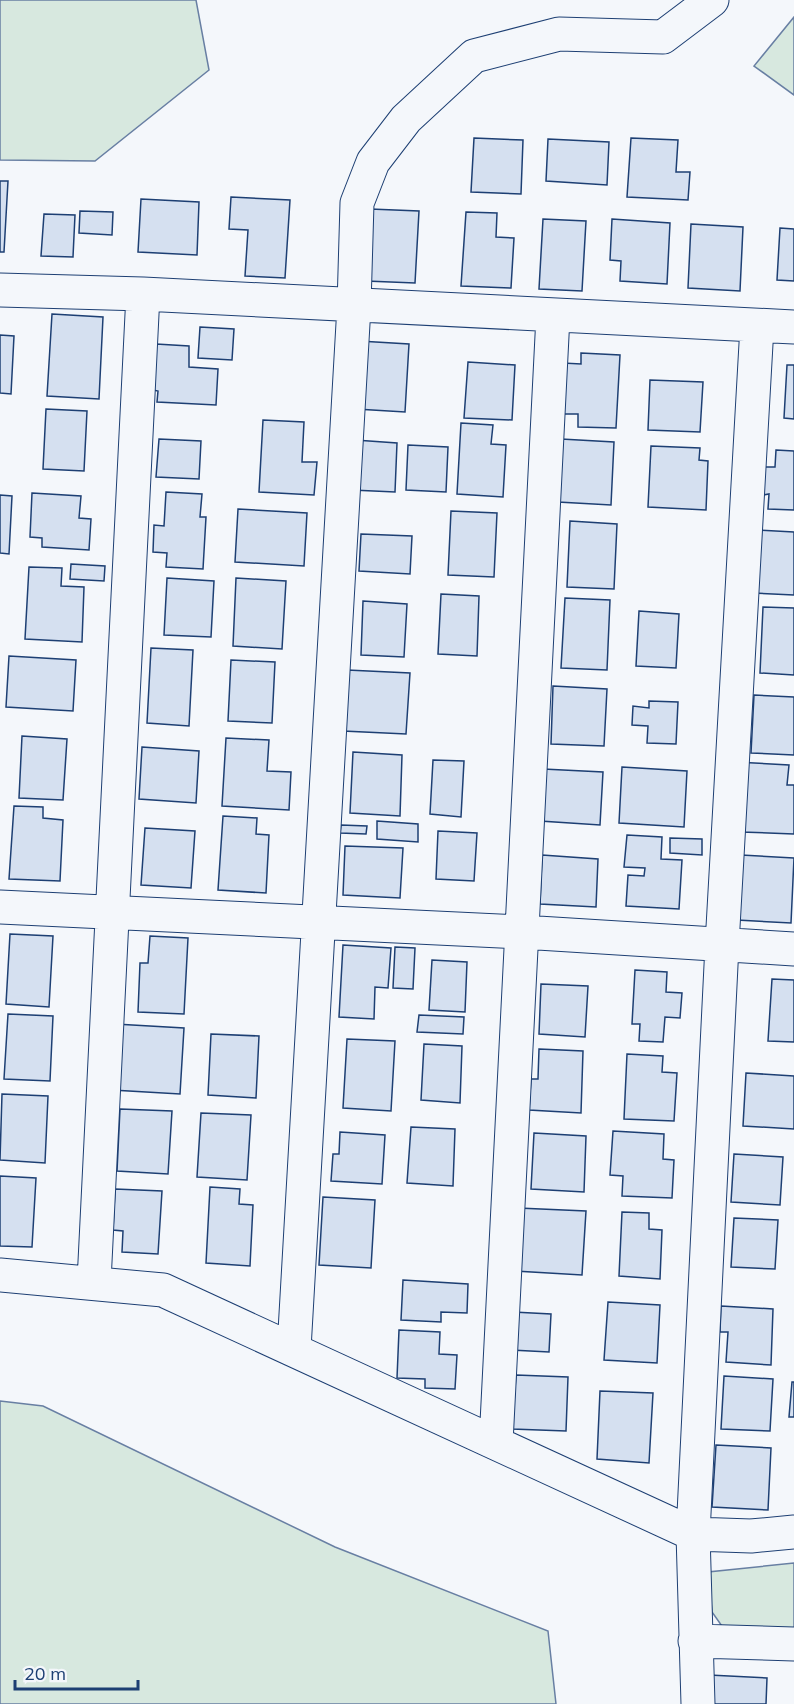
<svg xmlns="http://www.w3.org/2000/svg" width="794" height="1704" font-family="Mulish,sans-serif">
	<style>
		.green { fill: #d7e8df; stroke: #687fa3; stroke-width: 1.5 }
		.building { fill: #d5e0f0; stroke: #1d3f73; stroke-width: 1.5 }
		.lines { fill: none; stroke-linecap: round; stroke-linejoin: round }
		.minor-casing { stroke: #1d3f73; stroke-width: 35 }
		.minor { stroke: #f4f7fb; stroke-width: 33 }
	</style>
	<rect width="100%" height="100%" fill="#f4f7fb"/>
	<path class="green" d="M0,0H196L209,70L95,161L0,160Z
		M794,17V95L754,66Z
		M0,1401L43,1406L335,1547L548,1631L556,1704H0Z
		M794,1563V1631L724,1629L712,1612L708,1572Z"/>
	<path class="building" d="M474,138L523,140L521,194L471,192Z
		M631,138L678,140L676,172H690L688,200L627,197Z
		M548,139L609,142L607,185L546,181Z
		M0,181H8L4,252H0Z
		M231,197L290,200L285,278L245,276L248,230L229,229Z
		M141,199L199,202L197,255L138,252Z
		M370,209L419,211L415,283L366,281Z
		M80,211L113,212L112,235L79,233Z
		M466,212L497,213L496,237L514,238L511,288L461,286Z
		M44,214L75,215L73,257L41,256Z
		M543,219L586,221L582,291L539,289Z
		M612,219L670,223L667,284L620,281L621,261L610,260Z
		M691,224L743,227L740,291L688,288Z
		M780,228L794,229V281L777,280Z
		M52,314L103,317L99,399L47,396Z
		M200,327L234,329L232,360L198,358Z
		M0,335L14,336L11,394L0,393Z
		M359,341L409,344L405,412L356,409Z
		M156,344L189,346V367L218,369L216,405L157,402L158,391L153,390Z
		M581,353L620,355L616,428L578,427V414H560L563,363L581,364Z
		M468,362L515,365L512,420L464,418Z
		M787,365H794V419L784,418Z
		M650,380L703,382L700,432L648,430Z
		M46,409L87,411L84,471L43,469Z
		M263,420L304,422L302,462H317L314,495L259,492Z
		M461,423L493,425L491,444L506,445L503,497L457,494Z
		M159,439L201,441L199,479L156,477Z
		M561,439L614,442L611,505L558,502Z
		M355,440L397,443L395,492L352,490Z
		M408,445L448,447L446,492L406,490Z
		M651,446L700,448L699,460L708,461L706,510L648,507Z
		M776,450L794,451V510L768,509L769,494L763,495L764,467H775Z
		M166,492L202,494L200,517H206L203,569L166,567L167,553L153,552L154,525L164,526Z
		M32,493L81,496L79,518L91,519L89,550L42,547V538L30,537Z
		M0,495L12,496L9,554L0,553Z
		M238,509L307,513L304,566L235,562Z
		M451,511L497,513L494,577L448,575Z
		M570,521L617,524L614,589L567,587Z
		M757,530L794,532V595L753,593Z
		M361,534L412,536L410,574L359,571Z
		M71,564L105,566L104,581L70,579Z
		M29,567L62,568L61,586L84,587L82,642L25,639Z
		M167,578L214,581L211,637L164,635Z
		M236,578L286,581L282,649L233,646Z
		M441,594L479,596L477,656L438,654Z
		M565,598L610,600L607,670L561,668Z
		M363,601L407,604L404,657L361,655Z
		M763,607L794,608V675L760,673Z
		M639,611L679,614L676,668L636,666Z
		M151,648L193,650L189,726L147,723Z
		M9,656L76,660L73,711L6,707Z
		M231,660L275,662L272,723L228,721Z
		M347,670L410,673L406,734L343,731Z
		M553,686L607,689L604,746L551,744Z
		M754,695L794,697V755L751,753Z
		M649,701L678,702L676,744L647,743L648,726L632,725L633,706L649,708Z
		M22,736L67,739L63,800L19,798Z
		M226,738L269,740L267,771L291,772L289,810L222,806Z
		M142,747L199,751L196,803L139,799Z
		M353,752L402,755L400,816L350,813Z
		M433,760L464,761L461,817L430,814Z
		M735,762L789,765L787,785H794V834L741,832Z
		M622,767L687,771L684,827L619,823Z
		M543,769L603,772L600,825L540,821Z
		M14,806L43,807V818L63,820L60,881L9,879Z
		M223,816L257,818L256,834L269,835L266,893L218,890Z
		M377,821L418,824V842L377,839Z
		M341,825L367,826L366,834L340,833Z
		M145,828L195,831L191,888L141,885Z
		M438,831L477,833L474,881L436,879Z
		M627,835L662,837L661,859L682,860L679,909L626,906L628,875L644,876L645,868L624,867Z
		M670,838L702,839V855L670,853Z
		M345,846L403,848L400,898L343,895Z
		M542,855L598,859L596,907L540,904Z
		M741,855L794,858L791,923L737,920Z
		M10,934L53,936L49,1007L6,1004Z
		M150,936L188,938L184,1014L138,1012L140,963H148Z
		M343,945L391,948L388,988L375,987L374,1019L339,1017Z
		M395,947L415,948L413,989L393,988Z
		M432,960L467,962L465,1012L429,1010Z
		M635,970L667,972L666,992L682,993L680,1018L665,1017L663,1042L639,1041L640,1024H632Z
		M772,979L794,980V1042L768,1041Z
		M541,984L588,986L585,1037L539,1034Z
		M8,1014L53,1016L50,1081L4,1079Z
		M419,1015L464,1017L463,1034L417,1032Z
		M115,1024L184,1028L180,1094L112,1090Z
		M211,1034L259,1036L256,1098L208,1095Z
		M347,1039L395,1041L391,1111L343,1108Z
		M424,1044L462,1046L460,1103L421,1100Z
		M539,1049L583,1051L581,1113L529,1110L531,1079H538Z
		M627,1054L663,1056L662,1072L677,1073L674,1121L624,1119Z
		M746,1073L794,1076V1129L743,1126Z
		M2,1094L48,1096L45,1163L0,1160Z
		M120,1109L172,1111L168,1174L117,1171Z
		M201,1113L251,1115L247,1180L197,1177Z
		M411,1127L455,1129L453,1186L407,1183Z
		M613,1131L664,1134L663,1159L674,1160L672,1198L622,1196L623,1176L610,1175Z
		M340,1132L385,1135L382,1184L331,1181L333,1154H339Z
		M534,1133L586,1136L584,1192L531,1189Z
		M734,1154L783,1157L780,1205L731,1202Z
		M0,1176L36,1178L32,1247L0,1246Z
		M210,1187L240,1189L239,1204L253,1205L250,1266L206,1263Z
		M115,1189L162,1191L158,1254L122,1252L123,1231L113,1230Z
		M323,1197L375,1200L371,1268L319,1265Z
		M518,1208L586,1211L582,1275L515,1271Z
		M622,1212L649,1213V1229L662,1230L660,1279L619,1276Z
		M734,1218L778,1220L775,1269L731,1267Z
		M403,1280L468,1284L467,1313L441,1312V1322L401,1320Z
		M608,1302L660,1305L657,1363L604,1360Z
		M721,1306L773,1309L771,1365L726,1362L728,1332H720Z
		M513,1312L551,1314L549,1352L511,1350Z
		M399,1330L440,1332L439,1354L457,1355L455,1389L425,1388V1379L397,1378Z
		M516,1375L568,1377L566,1431L512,1429Z
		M724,1376L773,1379L770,1431L721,1429Z
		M792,1382H794V1417H789Z
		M600,1391L653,1393L649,1463L597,1459Z
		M716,1445L771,1448L768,1510L712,1507Z
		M709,1675L767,1678L766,1704H708Z"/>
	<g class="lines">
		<g class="minor-casing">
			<path id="minor" d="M0,290L143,294L794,327
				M0,907L522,932L794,949
				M0,1275L163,1290L693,1534L751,1536L794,1532
				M94,1282L143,294
				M294,1349L354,306L357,203L373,162L406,119L474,56L559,34L663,37L712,0
				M496,1443L553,316
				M695,1641L794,1644
				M698,1704L693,1534L722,945L757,326"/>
		</g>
		<use href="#minor" class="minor"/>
	</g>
	<path d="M15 1680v9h123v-9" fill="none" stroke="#1d3f73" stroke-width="3"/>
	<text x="24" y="1680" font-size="18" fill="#1d3f73" stroke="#f4f7fb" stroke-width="4.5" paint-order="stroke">20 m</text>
</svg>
